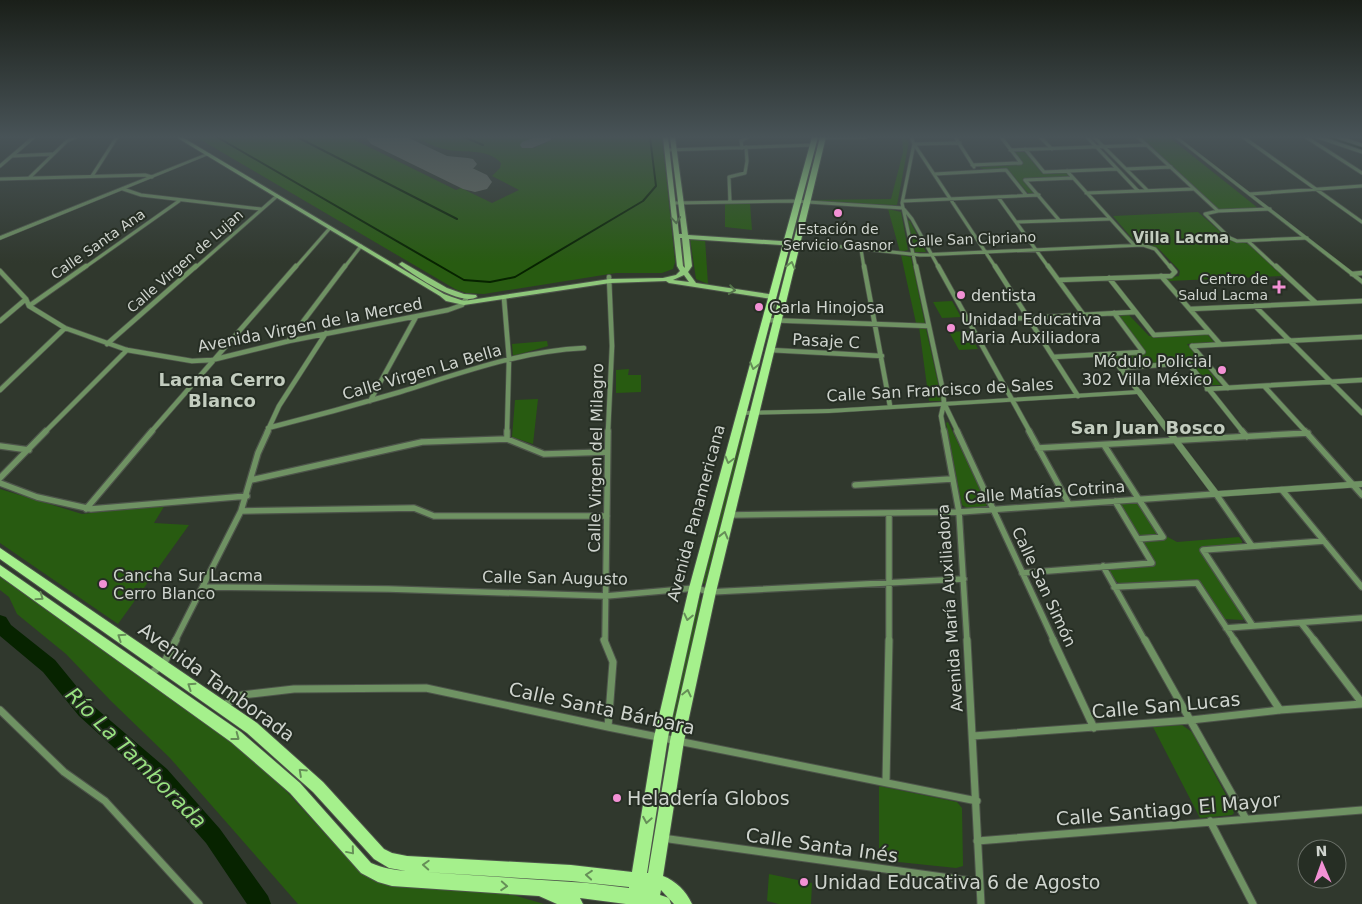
<svg xmlns="http://www.w3.org/2000/svg" width="1362" height="904" font-family="'DejaVu Sans',sans-serif">
	<style>
		.green { fill: #285b11 }
		.lines { fill: none; stroke-linecap: round; stroke-linejoin: round }
		.stream { stroke: #072300; stroke-width: 2 }
		.canal { fill: #072300; fill-rule: evenodd }
		.river { fill: #072300; fill-rule: evenodd }
		.taxiway { fill: #676e64; fill-rule: evenodd }
		.runway { fill: #676e64; fill-rule: evenodd }
		.minor-far3-casing { stroke: #4d544a; stroke-width: 4.5 }
		.minor-far2-casing { stroke: #4d544a; stroke-width: 6 }
		.minor-far1-casing { stroke: #4d544a; stroke-width: 8 }
		.minor-casing { stroke: #4d544a; stroke-width: 9 }
		.tertiary-casing { stroke: #4d544a; stroke-width: 1 }
		.secondary-casing { stroke: #4d544a; stroke-width: 2 }
		.primary-casing { stroke: #4d544a; stroke-width: 2 }
		.minor-far3 { stroke: #6f9263; stroke-width: 3 }
		.minor-far2 { stroke: #6f9263; stroke-width: 4.5 }
		.minor-far1 { stroke: #6f9263; stroke-width: 5.5 }
		.minor { stroke: #6f9263; stroke-width: 7 }
		.tertiary { fill: #6f9263; fill-rule: evenodd }
		.secondary { fill: #8ec77a; fill-rule: evenodd }
		.primary { fill: #a5f08c; fill-rule: evenodd }
		.oneway { stroke: #55734b }
		.oneway2 { stroke: #668f58 }
		.poi-dot { fill: #f391d5; stroke: #262e24; stroke-width: 2 }
		.labels { text-anchor: middle; dominant-baseline: central; stroke-width: 4; stroke-linejoin: round; paint-order: stroke }
		.far-poi-label { font-size: 14px; fill: #cfd4ce; stroke: #262e24 }
		.far-street-label { font-size: 14px; fill: #cfd4ce; stroke: #262e24 }
		.far-neighbourhood-label { font-size: 15px; font-weight: bold; fill: #c3cdbf; stroke: #262e24 }
		.poi-label { font-size: 16px; fill: #cfd4ce; stroke: #262e24; text-anchor: start }
		.street-label { font-size: 16px; fill: #cfd4ce; stroke: #262e24 }
		.neighbourhood-label { font-size: 18px; font-weight: bold; fill: #c3cdbf; stroke: #262e24 }
		.near-street-label { font-size: 19px; fill: #cfd4ce; stroke: #262e24 }
		.near-poi-label { font-size: 19px; fill: #cfd4ce; stroke: #262e24; text-anchor: start }
		.near-water-label { font-size: 21px; font-style: italic; fill: #98e080; stroke: #262e24 }
	</style>
	<rect width="100%" height="100%" fill="#30382d"/>
	<path class="green" d="M196,137H349L456,190L461,188L492,203L519,190L492,176L500,168L501,163C487,147 462,154 444,149C434,147 424,141 415,137H534L523,143L534,148L558,137H662L675,262L673,269L662,273H616L484,294L466,293L455,289Z
		M902,137L909,141L897,205L811,203L812,200L891,199L903,152Z
		M1141,137H1169L1258,208L1222,210L1217,208Z
		M1017,151L1025,152L1042,173L1066,172L1072,177L1027,180L1034,193H1028L1007,170H985L979,167L1023,164L1015,153Z
		M725,203H750L752,230L725,227Z
		M888,209L901,212L908,250L900,252Z
		M1198,212L1230,240L1249,244L1283,276L1168,281L1167,278L1179,276L1180,271L1159,249L1150,245L1136,243L1113,216Z
		M907,220L910,221L926,252H915Z
		M690,238L705,239L708,284L696,279Z
		M901,255L911,257L925,324L916,323Z
		M952,301L961,317L942,318L933,302Z
		M1129,315L1149,336L1208,335L1214,342L1187,344L1221,385H1208L1190,363L1178,362L1119,365L1112,355L1146,353L1118,316Z
		M919,327L926,329L942,401H929Z
		M968,331L978,349L959,350L949,332Z
		M547,341L548,346L513,356L512,344Z
		M629,369L628,375H641V392L616,393V370Z
		M538,399L533,444L512,437L515,400Z
		M745,420H748L705,584L702,583Z
		M948,422L987,504L986,507L967,508L962,505L946,423Z
		M0,489L82,514L165,505L154,523L189,525L118,624L0,543Z
		M1119,502H1138L1158,535H1139Z
		M1166,536L1177,542L1239,537L1242,541V544L1199,549L1244,616L1243,620L1224,619L1200,583L1196,580L1120,584L1116,581L1109,570L1112,568L1156,565L1144,542L1164,539Z
		M0,577L248,755L287,792L358,870L371,878L506,893L544,904H298L170,758L111,701L66,654L17,614L9,597L0,590Z
		M698,599L702,600L672,730H669Z
		M1182,725L1192,732L1233,808L1234,813L1232,815L1200,818L1153,727Z
		M879,786L957,802L962,808L963,866L956,868L879,860Z
		M769,874L812,883L811,904H779L767,901Z"/>
	<g class="lines">
		<path class="stream" d="M217,137L464,280L490,282L515,277L643,201L656,186L650,137
			M297,137L457,219
			M464,137L483,145"/>
		<path class="canal" d="M1325,137H1332L1362,146V150Z"/>
		<path class="river" d="M0,615L6,617L11,625L55,660L91,704L167,769L220,829L268,896L271,904H247L206,843L153,783L79,716L43,672L0,636Z"/>
		<path class="taxiway" d="M536,137H552L551,140L532,148H522L520,145L522,142Z
			M426,154L468,158L473,159L477,164C473,170 470,171 463,169L461,165L421,161L419,158Z"/>
		<path class="runway" d="M366,137H407L487,175L492,182L487,189L475,192L463,189L371,144Z"/>
		<g class="minor-far3-casing">
			<path id="minor-far3" d="M911,137L914,144L902,203L916,268
				M955,137L974,167
				M1001,137L1021,163
				M1040,137L1052,149
				M1087,137L1138,191
				M1094,137L1147,190
				M1138,137L1218,211
				M1243,137L1362,222
				M1306,137L1362,173
				M1318,137L1362,152
				M1338,137L1362,145
				M815,138L866,137
				M914,144L996,268
				M914,144L960,143
				M742,148L741,141L748,137
				M1025,149L1044,172L1117,169
				M667,150L813,145
				M1010,150L1147,145
				M12,156L53,154
				M972,165L1021,163
				M0,166L34,137
				M1126,169L1171,167
				M1067,171L1134,245
				M935,174L1006,170L1026,195
				M92,176L117,137
				M29,178L67,141L76,137
				M0,179L145,175L152,177
				M1025,180L1059,220
				M1025,180L1073,178
				M123,189L141,195L261,209
				M1086,193L1193,189
				M1250,194L1362,186
				M998,197L1049,268
				M903,201L1039,195
				M730,202L729,177L745,173L747,161L746,147
				M674,203L792,201L903,208L912,219L939,268
				M1270,209L1218,211L1205,214L1230,238L1237,241L1307,238
				M1016,222L1109,219
				M1248,241L1277,268
				M797,242L920,255L1143,245L1155,249L1171,268
				M861,249L864,268
				M84,268L179,201
				M195,268L277,196
				M295,268L330,228
				M344,268L361,246"/>
		</g>
		<g class="minor-far2-casing">
			<path id="minor-far2" d="M864,266L890,406
				M916,266L943,391L944,403L941,416L944,432
				M938,266L1030,432
				M995,266L1078,396
				M1048,266L1083,314
				M1276,266L1316,303
				M0,271L26,299L29,306L65,328L127,350L192,361L212,360L289,341L448,310L462,305L467,297
				M1352,274L1362,273
				M1161,276L1220,344
				M1109,278L1154,335L1209,332
				M1059,280L1171,276L1175,272L1170,266
				M504,298L509,359L507,432
				M29,306L86,266
				M1255,306L1362,413
				M1190,309L1362,301
				M1114,313L1143,352
				M766,320L929,326
				M0,321L26,299
				M968,321L1135,312
				M289,340L345,266
				M107,344L196,266
				M1192,346L1362,337
				M1192,346L1228,388
				M770,350L882,356
				M1109,354L1139,392
				M1053,357L1143,352
				M1120,368L1188,363L1243,432
				M1264,386L1306,432
				M1207,389L1362,380
				M0,390L65,328
				M370,401L416,317
				M944,403L958,432
				M268,428C312,417 356,405 400,392C461,373 520,351 584,348
				M45,432L127,350
				M151,432L296,266
				M267,432L279,406L326,333
				M608,432L612,346L609,277"/>
		</g>
		<g class="minor-far1-casing">
			<path id="minor-far1" d="M944,431L959,512L967,641
				M957,431L1054,641
				M1029,431L1069,504
				M1242,431L1247,437
				M1305,431L1362,495
				M507,439V431
				M1104,445L1163,537L1138,539
				M0,446L29,450
				M1038,448L1308,433
				M0,478L46,431
				M251,480L422,442L507,439L544,454L607,452
				M0,483L37,497L91,509L247,496
				M855,485L951,479
				M1282,490L1362,587
				M86,509L152,431
				M241,511L414,508L434,516H607
				M730,515L959,512L1216,494L1252,546
				M1103,566L1145,641
				M1022,573L1152,563L1115,501
				M204,587L389,589L606,596L695,588L710,592L964,579
				M1114,587L1197,583L1235,641
				M1301,623L1315,641
				M1253,626L1203,550L1324,541
				M1226,628L1362,618
				M175,641L241,511L258,453L268,431
				M605,641L608,431
				M889,641V514"/>
		</g>
		<g class="minor-casing">
			<path id="minor" d="M604,640L613,662L608,727
				M967,640L981,904
				M1053,640L1094,728
				M1145,640L1246,819
				M1234,640L1280,710
				M1314,640L1362,703
				M150,675L165,661L176,640
				M222,706L242,695L294,689L426,688L608,727L977,801
				M0,710L64,772L105,801L199,904
				M973,736L1191,720L1280,710L1362,704
				M886,781L889,640
				M1210,821L1253,904
				M662,838L979,882
				M977,841L1362,810"/>
		</g>
		<g class="tertiary-casing">
			<path id="tertiary" d="M1174,137H1178L1362,279V284Z
				M207,153L211,154L0,240V236Z
				M1139,390H1141L1218,491L1362,481V487L1216,497L1213,496L1137,394L829,413L742,415L738,413L742,411L829,409Z"/>
		</g>
		<g class="secondary-casing">
			<path id="secondary" d="M176,137H182L444,294L452,297L464,301L610,279L663,278L676,275L680,271L677,266L663,137H668L679,234H682L670,137H675L688,235L796,242L799,244L796,246L689,239L692,266L688,272L696,283L775,295V299H772L669,283L666,281L610,283L464,305L446,301L440,296ZM680,238H682L685,268L683,266ZM684,275L689,282L673,280Z
				M402,262L447,288L464,294L476,295L477,297C460,307 414,275 400,265L399,264Z"/>
		</g>
		<g class="primary-casing">
			<path id="primary" d="M812,137H818L701,588L668,737L647,873H648L670,741L704,592L820,137H826L716,592L684,741L663,876C676,881 686,891 692,904H674L661,890L660,895L669,898L671,904H626L580,898L583,904H557L539,896L392,886L378,882L361,873L290,793L231,742L0,576V565L241,732L300,783L371,863C383,868 393,870 406,871L389,868L374,859L313,792L247,733L0,559V548L257,723L323,782L384,849L392,853L407,856L571,865L632,872L654,737L689,588ZM424,872L571,881L629,887V888L587,883Z"/>
		</g>
		<use href="#minor-far3" class="minor-far3"/>
		<use href="#minor-far2" class="minor-far2"/>
		<use href="#minor-far1" class="minor-far1"/>
		<use href="#minor" class="minor"/>
		<use href="#tertiary" class="tertiary"/>
		<use href="#secondary" class="secondary"/>
		<use href="#primary" class="primary"/>
	</g>
	<defs><path id="oneway-chevron" d="M-2-3.5L2.5 0L-2 3.5" fill="none" stroke-width="1.6" stroke-linecap="round" stroke-linejoin="round" transform="scale(1.25)"/></defs>
	<g class="oneway">
		<use href="#oneway-chevron" transform="translate(676 220) rotate(85)"/>
		<use href="#oneway-chevron" transform="translate(732 290) rotate(9)"/>
	</g>
	<g class="oneway2">
		<use href="#oneway-chevron" transform="translate(791 265) rotate(-76)"/>
		<use href="#oneway-chevron" transform="translate(754 366) rotate(104)"/>
		<use href="#oneway-chevron" transform="translate(729 460) rotate(105)"/>
		<use href="#oneway-chevron" transform="translate(724 535) rotate(-76)"/>
		<use href="#oneway-chevron" transform="translate(40 597) rotate(35)"/>
		<use href="#oneway-chevron" transform="translate(688 617) rotate(103)"/>
		<use href="#oneway-chevron" transform="translate(121 637) rotate(-146)"/>
		<use href="#oneway-chevron" transform="translate(191 686) rotate(-146)"/>
		<use href="#oneway-chevron" transform="translate(687 693) rotate(-77)"/>
		<use href="#oneway-chevron" transform="translate(236 737) rotate(37)"/>
		<use href="#oneway-chevron" transform="translate(302 772) rotate(-137)"/>
		<use href="#oneway-chevron" transform="translate(647 820) rotate(100)"/>
		<use href="#oneway-chevron" transform="translate(351 851) rotate(50)"/>
		<use href="#oneway-chevron" transform="translate(426 865) rotate(-177)"/>
		<use href="#oneway-chevron" transform="translate(589 875) rotate(-175)"/>
		<use href="#oneway-chevron" transform="translate(504 886) rotate(4)"/>
	</g>
	<linearGradient id="sky" x2="0" y2="1"><stop stop-color="#1a1f19"/><stop offset="0.52" stop-color="#485357"/><stop offset="1" stop-color="#485357" stop-opacity="0"/></linearGradient>
	<rect width="1362" height="263" fill="url(#sky)"/>
	<g class="poi-dot">
		<circle cx="838" cy="213" r="5"/>
		<path d="M1276.5 279.5h5v5h5v5h-5v5h-5v-5h-5v-5h5z"/>
		<circle cx="961" cy="295" r="5"/>
		<circle cx="759" cy="307" r="5"/>
		<circle cx="951" cy="328" r="5"/>
		<circle cx="1222" cy="370" r="5"/>
		<circle cx="103" cy="584" r="5"/>
		<circle cx="617" cy="798" r="5"/>
		<circle cx="804" cy="882" r="5"/>
	</g>
	<g class="labels">
		<g class="far-poi-label">
			<text x="838" y="229">Estación de<tspan x="838" dy="16">Servicio Gasnor</tspan></text>
			<text x="1268" y="279" text-anchor="end">Centro de<tspan x="1268" dy="16">Salud Lacma</tspan></text>
		</g>
		<g class="far-street-label">
			<text transform="translate(972 239) rotate(-2)">Calle San Cipriano</text>
			<text transform="translate(98 244) rotate(-35)">Calle Santa Ana</text>
			<text transform="translate(185 261) rotate(-41)">Calle Virgen de Lujan</text>
		</g>
		<g class="far-neighbourhood-label">
			<text x="1181" y="238">Villa Lacma</text>
		</g>
		<g class="poi-label">
			<text x="971" y="295">dentista</text>
			<text x="769" y="307">Carla Hinojosa</text>
			<text x="961" y="319">Unidad Educativa<tspan x="961" dy="18">Maria Auxiliadora</tspan></text>
			<text x="1212" y="361" text-anchor="end">Módulo Policial<tspan x="1212" dy="18">302 Villa México</tspan></text>
			<text x="113" y="575">Cancha Sur Lacma<tspan x="113" dy="18">Cerro Blanco</tspan></text>
		</g>
		<g class="street-label">
			<text transform="translate(310 325) rotate(-11)">Avenida Virgen de la Merced</text>
			<text transform="translate(826 341) rotate(3)">Pasaje C</text>
			<text transform="translate(422 372) rotate(-16)">Calle Virgen La Bella</text>
			<text transform="translate(940 390) rotate(-3)">Calle San Francisco de Sales</text>
			<text transform="translate(596 458) rotate(-89)">Calle Virgen del Milagro</text>
			<text transform="translate(1045 492) rotate(-4)">Calle Matías Cotrina</text>
			<text transform="translate(696 513) rotate(-75)">Avenida Panamericana</text>
			<text transform="translate(555 578) rotate(1)">Calle San Augusto</text>
			<text transform="translate(1044 587) rotate(65)">Calle San Simón</text>
			<text transform="translate(950 608) rotate(-94)">Avenida María Auxiliadora</text>
		</g>
		<g class="neighbourhood-label">
			<text x="222" y="379">Lacma Cerro<tspan x="222" dy="21">Blanco</tspan></text>
			<text x="1148" y="427">San Juan Bosco</text>
		</g>
		<g class="near-street-label">
			<text transform="translate(217 682) rotate(36)">Avenida Tamborada</text>
			<text transform="translate(1166 705) rotate(-5)">Calle San Lucas</text>
			<text transform="translate(602 708) rotate(12)">Calle Santa Bárbara</text>
			<text transform="translate(1168 809) rotate(-5)">Calle Santiago El Mayor</text>
			<text transform="translate(822 845) rotate(8)">Calle Santa Inés</text>
		</g>
		<g class="near-poi-label">
			<text x="627" y="798">Heladería Globos</text>
			<text x="814" y="882">Unidad Educativa 6 de Agosto</text>
		</g>
		<g class="near-water-label">
			<text transform="translate(136 758) rotate(45)">Río La Tamborada</text>
		</g>
	</g>
	<g transform="translate(1322 864) rotate(358)"><circle r="24" fill="#262e24" stroke="#6a7068"/>
	<path d="M0-4L9 19L0 12L-9 19Z" fill="#f391d5"/>
	<text y="-8" font-size="14" font-weight="bold" text-anchor="middle" fill="#cfd4ce">N</text>
	</g>
</svg>
